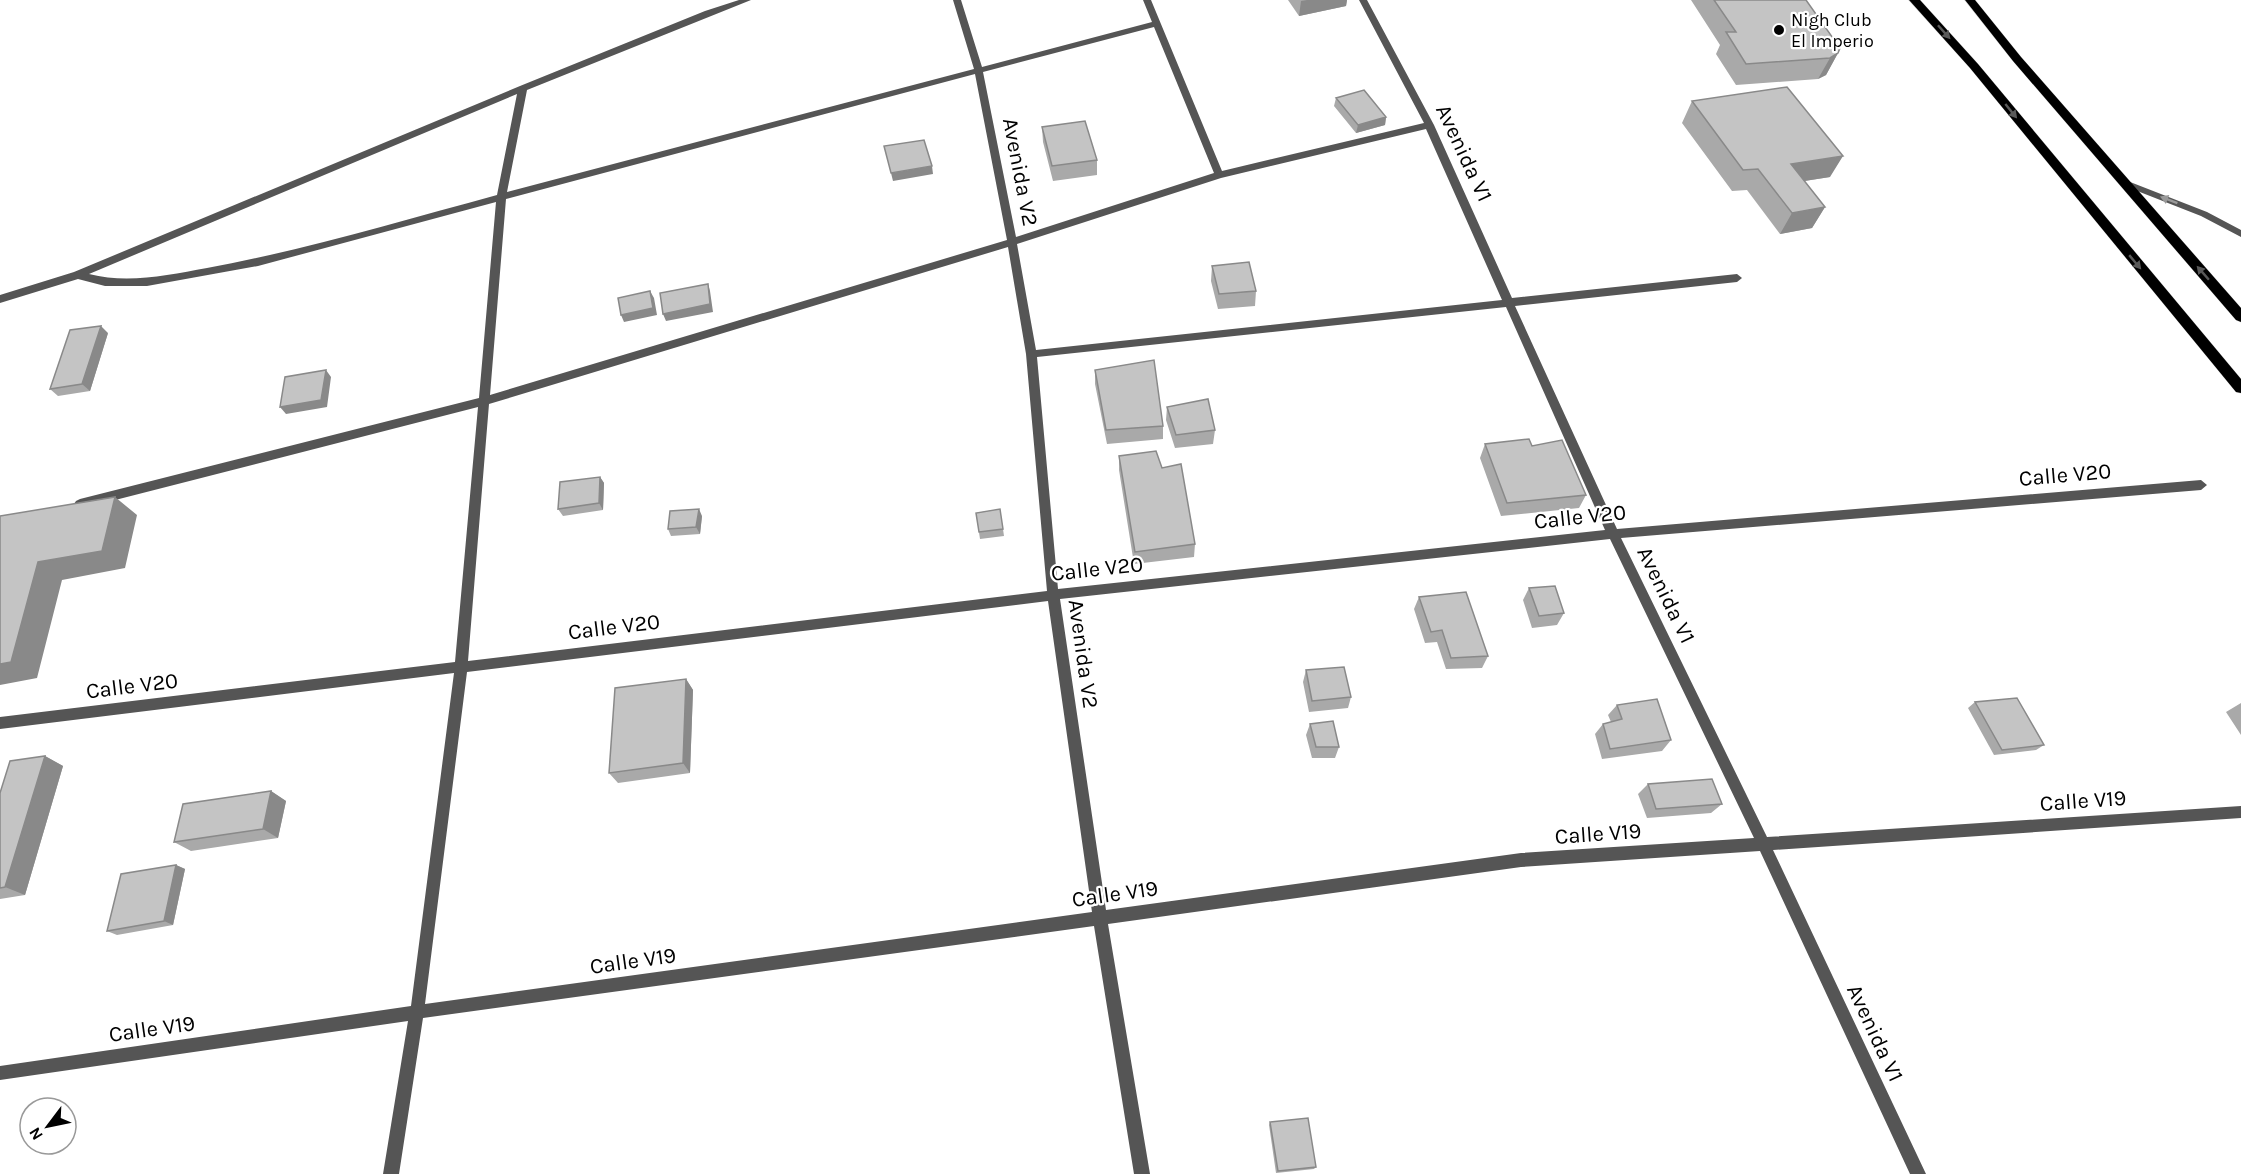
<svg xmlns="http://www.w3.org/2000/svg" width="2241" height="1174" font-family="Karla,sans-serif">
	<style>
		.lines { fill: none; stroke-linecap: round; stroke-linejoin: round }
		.primary-casing { stroke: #dbdbdb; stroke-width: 1 }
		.minor { fill: #555; fill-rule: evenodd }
		.primary { fill: #000; fill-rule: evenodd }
		.wall { fill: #a9a9a9 }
		.shaded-wall { fill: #898989 }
		.building { fill: #c4c4c4; stroke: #898989; stroke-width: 1.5 }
		.oneway { fill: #595959 }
		.oneway2 { fill: #999 }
		.poi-dot { fill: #000; stroke: #fff; stroke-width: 2 }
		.labels { text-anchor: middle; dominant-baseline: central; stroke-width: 4.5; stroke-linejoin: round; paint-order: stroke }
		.far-poi-label { font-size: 18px; fill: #000; stroke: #fff; text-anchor: start }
		.street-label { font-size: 22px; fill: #000; stroke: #fff }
	</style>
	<rect width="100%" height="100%" fill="#fff"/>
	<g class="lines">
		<g class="primary-casing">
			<path id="primary" d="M1909,0H1920L1978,64L2241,379V393L2236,392L1970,68Z
				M1965,0H1975L2021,57L2241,308V322L2236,320L2013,61Z"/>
		</g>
		<path class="minor" d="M739,0H751L527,90L507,192L974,69L953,0H961L982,67L1152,22L1143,0H1151L1222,171L1424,123L1359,0H1367L1434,125L1512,298L1737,274L1742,278L1737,282L1515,306L1617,529L2201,480L2207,485L2201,490L1621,538L1767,837L2241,806V818L1773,850L1926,1174H1910L1760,851L1521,867L1108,924L1150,1174H1134L1094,926L423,1018L399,1174H383L408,1021L0,1080V1066L411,1006L454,673L0,729V717L455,662L478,407L80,509L76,507L74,504L76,501L80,499L479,398L496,202L258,266L147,286H105L78,279L0,303V295L74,272L520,86L705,11ZM1154,27L1214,173L1016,237L983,72ZM975,74L1007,240L490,395L506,199ZM517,94L497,195C401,221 305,250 207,268C168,275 128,284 89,274ZM1426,129L1502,300L1036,350L1017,244L1221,178ZM1008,247L1026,354L1047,591L468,661L489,404ZM1506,307L1605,530L1058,589L1037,357ZM1610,539L1754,838L1521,853L1106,910L1060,599ZM1048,601L1092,912L425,1004L467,672Z
			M2125,180L2207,212L2241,230V237L2201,216L2122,185L2120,183Z"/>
		<use href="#primary" class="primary"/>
	</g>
	<path class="wall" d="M1288,0H1347L1346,6L1299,16Z
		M1691,0H1806L1838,53L1826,75L1818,79L1736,85L1716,54L1720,45Z
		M1336,98L1386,117L1385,125L1356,133L1334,106Z
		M1692,101L1830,177L1804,181L1825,207L1812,228L1780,234L1747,190L1732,191L1682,123Z
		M1042,127L1097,160V175L1053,181L1043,142Z
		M1212,266L1256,291L1255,306L1218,309L1211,281Z
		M108,333L90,391L58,396L50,389Z
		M1095,370L1163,426V439L1107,444L1095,384Z
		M1167,407L1215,430L1213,444L1175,448L1166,420Z
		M1485,444L1532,446L1586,495L1579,508L1501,516L1480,458Z
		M1119,456L1162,468L1195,544L1194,557L1134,564L1119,470Z
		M600,477L604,483L603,510L563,516L558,509Z
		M1000,509L1004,536L980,539L976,513Z
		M702,516L700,534L671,536L668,529Z
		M1529,588L1564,613L1557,625L1532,628L1523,600Z
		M1419,597L1488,656L1482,668L1446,669L1437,642L1425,643L1414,609Z
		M1306,670L1351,697L1348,708L1309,712L1303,682Z
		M686,679L693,690L690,773L618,783L609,773Z
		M1975,702L2044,745L2036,750L1994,755L1968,708Z
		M2241,703V735L2226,712Z
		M1617,705L1671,740L1662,751L1602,759L1595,734L1603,724L1611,722L1608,715Z
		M1310,724L1339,747L1335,758H1312L1306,735Z
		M45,756L63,766L25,895L0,899V793Z
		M1648,784L1722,804L1711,813L1647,818L1638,794Z
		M271,791L286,801L278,838L191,851L174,842Z
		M176,865L185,869L173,925L117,935L107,931Z
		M1270,1122L1316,1167L1314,1169L1276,1173L1269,1125Z"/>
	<path class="shaded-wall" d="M1307,0H1347L1346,6L1299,16L1301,1Z
		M1838,53L1826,75L1818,79L1830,58Z
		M1386,117L1385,125L1356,133L1358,125Z
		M1843,156L1830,177L1779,185L1791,164Z
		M932,166L933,174L893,181L891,173Z
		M1825,207L1812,228L1780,234L1792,213Z
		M708,284L710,291L713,312L666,321L663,314Z
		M650,291L654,298L657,315L624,322L621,315Z
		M101,326L108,333L90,391L82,384Z
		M326,370L331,377L327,407L286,414L280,407Z
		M600,477L604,483L603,510L599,503Z
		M115,497L137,515L125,568L62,580L37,678L0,685V664L38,562Z
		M699,509L702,516L700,534L696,527Z
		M686,679L693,690L690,773L683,763Z
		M45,756L63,766L25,895L5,887Z
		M271,791L286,801L278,838L263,829Z
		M176,865L185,869L173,925L164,921Z"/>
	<path class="building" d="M1714,0H1806L1840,48L1838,53L1830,58L1746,64L1726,32H1736Z
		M1787,87L1843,156L1791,164L1825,207L1792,213L1758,169L1743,170L1692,101Z
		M1364,90L1386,117L1358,125L1336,98Z
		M1085,121L1097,160L1052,166L1042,127Z
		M924,140L932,166L891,173L884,146Z
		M1249,262L1256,291L1219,294L1212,266Z
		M708,284L710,304L663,314L660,293Z
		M650,291L653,308L621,315L618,298Z
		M101,326L82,384L50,389L70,330Z
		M1154,360L1163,426L1106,430L1095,370Z
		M326,370L321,400L280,407L285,377Z
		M1208,399L1215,430L1176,435L1167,407Z
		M1529,439L1532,446L1562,440L1586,495L1507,503L1485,444Z
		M1156,451L1162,468L1181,464L1195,544L1135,552L1119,456Z
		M600,477L599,503L558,509L560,482Z
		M115,497L102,551L38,562L11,662L0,664V516Z
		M699,509L696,527L668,529L670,511Z
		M1000,509L1003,529L979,532L976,513Z
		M1555,586L1564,613L1539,616L1529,588Z
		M1466,592L1488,656L1451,658L1442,630L1431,632L1419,597Z
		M1344,667L1351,697L1312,701L1306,670Z
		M686,679L683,763L609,773L615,688Z
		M2017,698L2044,745L2002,750L1975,702Z
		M1657,699L1671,740L1610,749L1603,724L1622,719L1617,705Z
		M1333,721L1339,747H1316L1310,724Z
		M45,756L5,887L0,888V793L10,761Z
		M1712,779L1722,804L1656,809L1648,784Z
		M271,791L263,829L174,842L183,804Z
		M176,865L164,921L107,931L121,874Z
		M1308,1118L1316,1167L1278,1171L1270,1122Z"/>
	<defs><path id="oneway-solid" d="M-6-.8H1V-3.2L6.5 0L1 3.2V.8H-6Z" transform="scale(1.5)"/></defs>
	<g class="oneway">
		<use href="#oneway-solid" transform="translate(1944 32) rotate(48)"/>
		<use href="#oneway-solid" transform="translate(2011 111) rotate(51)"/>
		<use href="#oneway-solid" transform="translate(2135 262) rotate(50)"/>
		<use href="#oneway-solid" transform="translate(2203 273) rotate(-131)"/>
	</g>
	<use class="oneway2" href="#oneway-solid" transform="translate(2169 200) rotate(-159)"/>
	<circle class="poi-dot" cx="1779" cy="30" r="6"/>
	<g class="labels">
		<g class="far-poi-label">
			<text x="1791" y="20">Nigh Club<tspan x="1791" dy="21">El Imperio</tspan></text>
		</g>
		<g class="street-label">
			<text transform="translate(1464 153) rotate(65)">Avenida V1</text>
			<text transform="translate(1020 172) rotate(79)">Avenida V2</text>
			<text transform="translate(2065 475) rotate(-5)">Calle V20</text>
			<text transform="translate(1580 517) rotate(-6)">Calle V20</text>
			<text transform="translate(1097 569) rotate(-6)">Calle V20</text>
			<text transform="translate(1666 595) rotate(64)">Avenida V1</text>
			<text transform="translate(614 627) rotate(-7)">Calle V20</text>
			<text transform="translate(1083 654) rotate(82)">Avenida V2</text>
			<text transform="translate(132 686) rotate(-7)">Calle V20</text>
			<text transform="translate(2083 801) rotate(-4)">Calle V19</text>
			<text transform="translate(1598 834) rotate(-4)">Calle V19</text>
			<text transform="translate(1115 894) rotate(-8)">Calle V19</text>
			<text transform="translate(633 961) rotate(-8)">Calle V19</text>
			<text transform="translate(152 1029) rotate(-8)">Calle V19</text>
			<text transform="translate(1875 1033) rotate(65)">Avenida V1</text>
		</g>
	</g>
	<g transform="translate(48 1126) rotate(238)"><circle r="28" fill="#ffffff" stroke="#999999" stroke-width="1.5"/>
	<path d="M0-4.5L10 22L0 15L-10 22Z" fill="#000000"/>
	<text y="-9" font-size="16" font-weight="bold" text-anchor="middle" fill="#000000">N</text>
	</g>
</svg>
